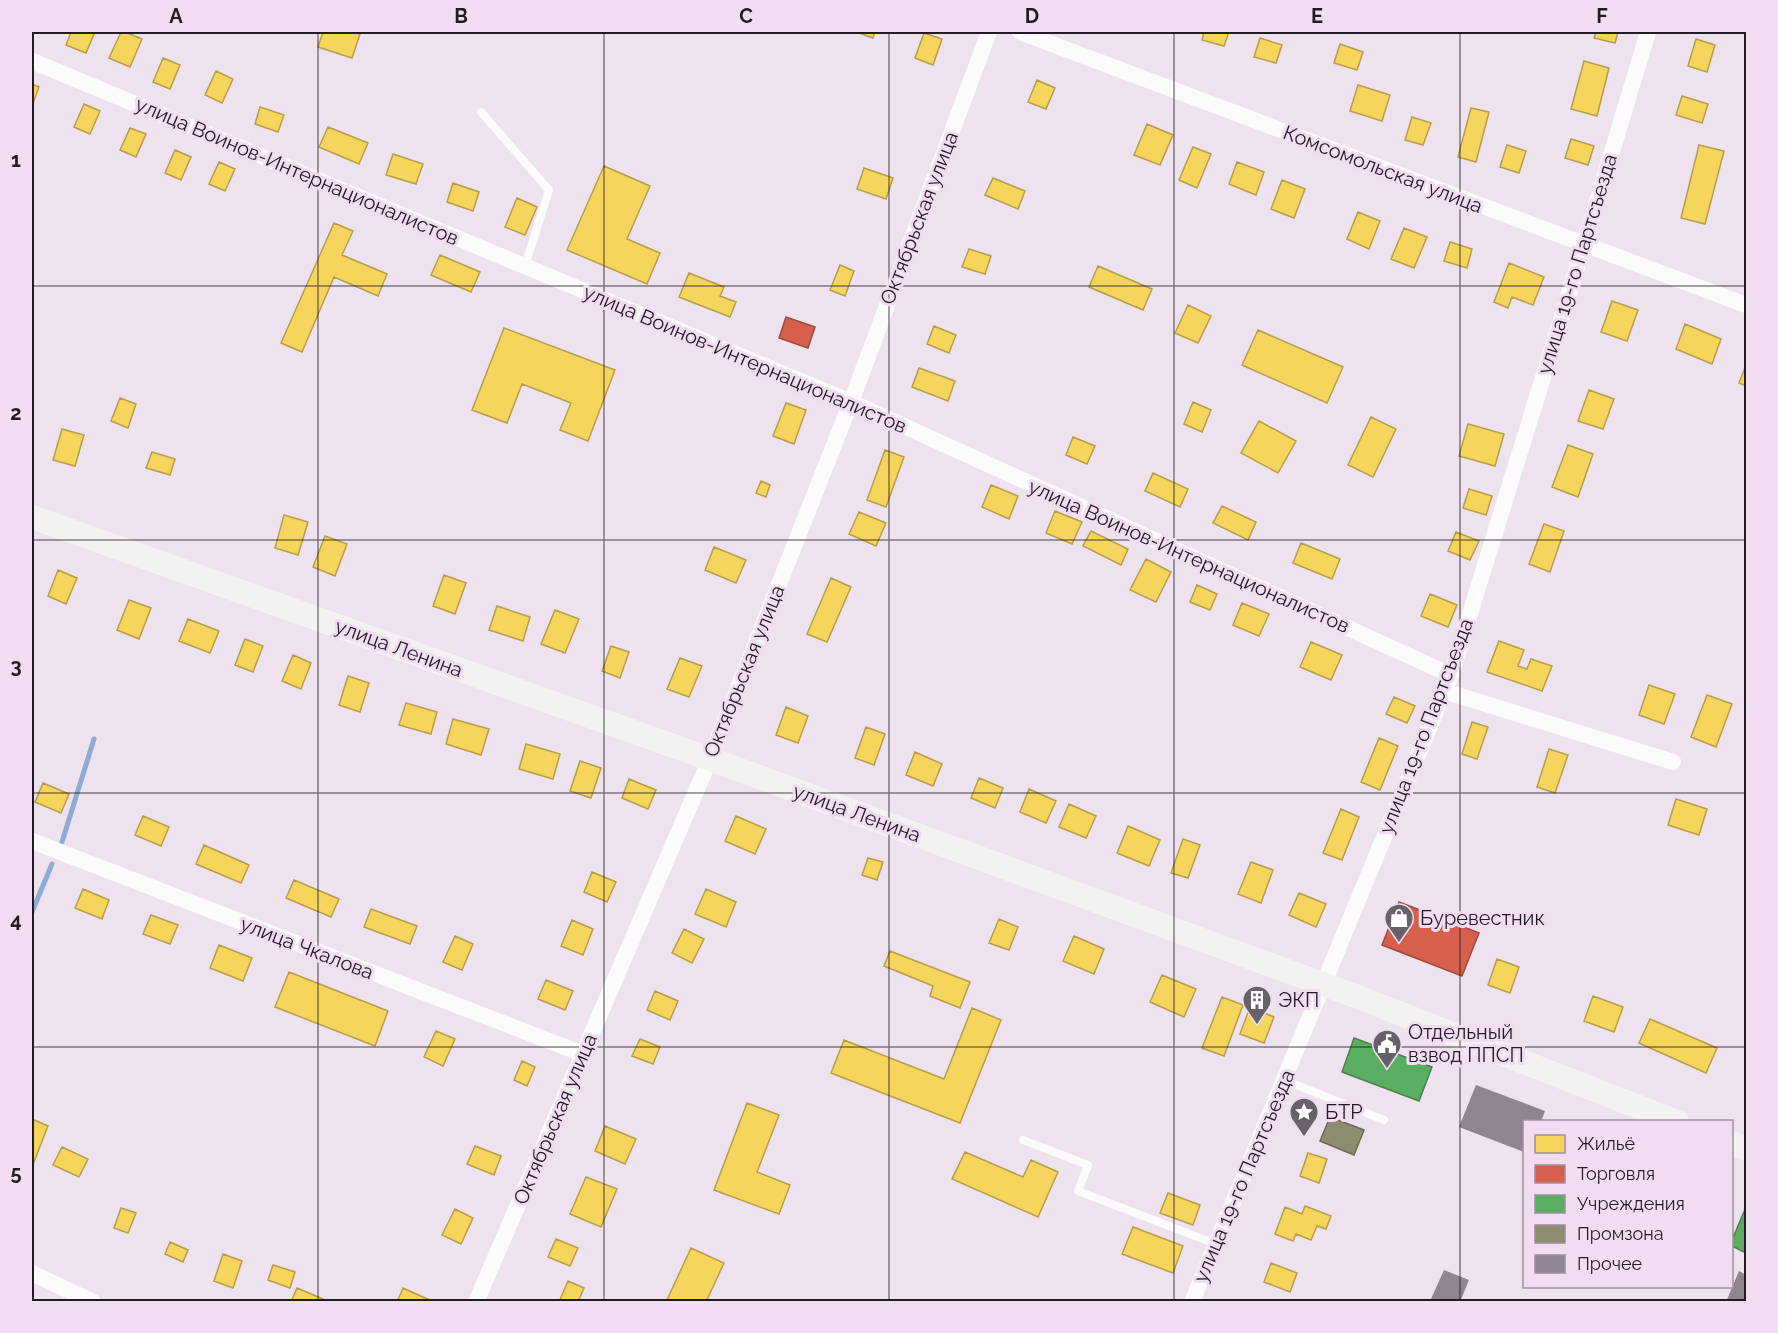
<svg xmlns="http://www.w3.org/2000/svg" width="1778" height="1333" font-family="Raleway,sans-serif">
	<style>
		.homes { fill: #f6d55c; stroke: #b69d4b; stroke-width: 1.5 }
		.shops { fill: #d6604d; stroke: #a04b40; stroke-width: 1.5 }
		.public { fill: #5aae61; stroke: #49824e; stroke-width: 1.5 }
		.industry { fill: #8c8c6e; stroke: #6c6a58; stroke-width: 1.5 }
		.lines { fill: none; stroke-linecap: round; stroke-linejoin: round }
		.stream { stroke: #8eabd4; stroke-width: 5 }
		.building { fill: #918492 }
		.lane { stroke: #fcfbfc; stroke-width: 8 }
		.street { stroke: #fcfbfc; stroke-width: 16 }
		.secondary { stroke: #f4f1f1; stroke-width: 24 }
		.grid { fill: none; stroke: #221b23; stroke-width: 1.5; stroke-opacity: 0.55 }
		.labels { text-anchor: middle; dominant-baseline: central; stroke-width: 6; stroke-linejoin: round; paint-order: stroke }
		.street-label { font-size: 20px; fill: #221b23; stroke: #f1ddf2 }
		.poi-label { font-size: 20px; fill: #221b23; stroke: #f1ddf2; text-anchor: start }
		.neatline { fill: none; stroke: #221b23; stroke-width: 2 }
		.grid-label { font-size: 20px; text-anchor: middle; font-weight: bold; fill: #221b23 }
	</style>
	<rect width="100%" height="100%" fill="#ede2ed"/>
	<path class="homes" d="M71,32H95L86,53L66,45Z
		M121,32H125L142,39L130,67L109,58Z
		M323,32H352L360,34L352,58L318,47Z
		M856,32H875L873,38Z
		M1204,32H1229L1224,46L1202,40Z
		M1596,32H1618L1615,43L1594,38Z
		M924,33L942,39L933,65L915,58Z
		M1260,38L1282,45L1276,63L1254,57Z
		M1696,39L1715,45L1707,72L1688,66Z
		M1340,44L1363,52L1357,70L1334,63Z
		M163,58L180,65L170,89L153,82Z
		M1584,61L1609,68L1597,116L1571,109Z
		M216,71L233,79L222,103L205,95Z
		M1037,80L1055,88L1046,109L1028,102Z
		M32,84L39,87L32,106Z
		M1358,85L1390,95L1382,121L1350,111Z
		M1682,96L1708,104L1702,123L1676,115Z
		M84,104L100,111L90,134L74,127Z
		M260,107L284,115L278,132L255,124Z
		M1471,108L1489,112L1476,162L1458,157Z
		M1412,117L1431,123L1423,145L1405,140Z
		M1147,124L1173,135L1160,165L1134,155Z
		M328,127L368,143L359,164L319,147Z
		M130,128L146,134L136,157L120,150Z
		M1571,139L1594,146L1588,165L1565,158Z
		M1507,145L1526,151L1519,173L1500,167Z
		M1699,145L1724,151L1705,224L1681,218Z
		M1193,147L1211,154L1197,188L1179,180Z
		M175,150L191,157L181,180L165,173Z
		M393,154L423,164L416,184L386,175Z
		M219,162L235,169L225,191L209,184Z
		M1237,162L1264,172L1256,195L1229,184Z
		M604,166L650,186L627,239L660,253L647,284L567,250Z
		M864,168L893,178L886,199L857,189Z
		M993,178L1025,191L1018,209L985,195Z
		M1282,180L1305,189L1294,218L1271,209Z
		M453,183L479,192L473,211L447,202Z
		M517,198L537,207L525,235L505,227Z
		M1358,212L1380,221L1369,249L1347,239Z
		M334,223L353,231L342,255L387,274L378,296L334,277L302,352L281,343Z
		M1404,228L1427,237L1414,268L1391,259Z
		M1450,242L1472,249L1467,268L1444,261Z
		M969,249L991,256L985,274L962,267Z
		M440,255L480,272L471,292L431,275Z
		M1509,263L1544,277L1533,305L1512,297L1508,308L1494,302Z
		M840,265L854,271L845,296L830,290Z
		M1098,266L1152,289L1143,310L1089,287Z
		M689,273L724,287L720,296L736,302L730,317L679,297Z
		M1612,301L1638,310L1627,341L1601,332Z
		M1188,305L1211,316L1198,343L1175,333Z
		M1685,324L1721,339L1712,364L1676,349Z
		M934,326L956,335L949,353L927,344Z
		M504,328L615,370L588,441L560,430L571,403L522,384L507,423L472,410Z
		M1258,330L1343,367L1327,403L1242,365Z
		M1746,365V386L1739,383Z
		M919,368L955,381L948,401L912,387Z
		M1589,390L1614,399L1603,429L1578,421Z
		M120,398L136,404L128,428L111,421Z
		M1193,402L1211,410L1202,432L1184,424Z
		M786,403L806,410L794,444L773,436Z
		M1371,417L1396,429L1373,477L1348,465Z
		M1259,421L1296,441L1278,473L1241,453Z
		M1468,424L1504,434L1495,466L1459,456Z
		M62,429L84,435L75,466L53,460Z
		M1073,437L1095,446L1087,464L1066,455Z
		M1568,445L1593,454L1578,497L1552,487Z
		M885,450L904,457L886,507L867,500Z
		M152,452L175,459L170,475L146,468Z
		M1153,473L1188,489L1180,507L1145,491Z
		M761,481L770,485L766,497L756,493Z
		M991,485L1018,496L1009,519L982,507Z
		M1469,489L1492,496L1486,515L1463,508Z
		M1222,506L1256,522L1248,540L1213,523Z
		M1055,511L1082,522L1072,544L1046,533Z
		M859,512L886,523L876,546L849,534Z
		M284,515L308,522L298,555L275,548Z
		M1544,524L1564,531L1550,572L1529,564Z
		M1091,531L1128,549L1121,565L1083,546Z
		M1456,532L1479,541L1470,560L1448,551Z
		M325,536L347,544L335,576L313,567Z
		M1301,543L1340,559L1332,579L1293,563Z
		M714,547L746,560L736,583L705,570Z
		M1146,559L1171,572L1156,602L1130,590Z
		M58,570L77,578L66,604L48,596Z
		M444,575L466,583L455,614L433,606Z
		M831,578L851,587L827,642L807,634Z
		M1197,585L1217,594L1210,610L1190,602Z
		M1430,594L1457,605L1448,627L1421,616Z
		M129,600L151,608L139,639L117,630Z
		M1242,603L1269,614L1259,636L1233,625Z
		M497,606L530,617L523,641L489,630Z
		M555,610L579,619L565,653L541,644Z
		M188,619L219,631L210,653L179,641Z
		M245,639L263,646L253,672L235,665Z
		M1499,641L1524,650L1518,666L1527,669L1531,659L1552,666L1542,691L1487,672Z
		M1311,642L1342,655L1331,680L1300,667Z
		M611,646L629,652L620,678L602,671Z
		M293,655L311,663L301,689L282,681Z
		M680,658L702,666L689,697L667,689Z
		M348,676L369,683L360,712L339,705Z
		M1649,685L1675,694L1664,724L1639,715Z
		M1707,695L1732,704L1716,747L1691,737Z
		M1394,697L1415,706L1407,723L1386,714Z
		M406,703L437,712L431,734L399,725Z
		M786,707L808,716L798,743L776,735Z
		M453,719L489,729L481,755L446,744Z
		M1472,722L1488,727L1477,759L1462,754Z
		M866,727L885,734L874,765L855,758Z
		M1379,738L1398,746L1380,790L1361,782Z
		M526,744L560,754L553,779L519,769Z
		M1549,749L1568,755L1555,793L1537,787Z
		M915,752L942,764L933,786L906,775Z
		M580,761L601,768L591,798L570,791Z
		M979,778L1003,788L995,808L971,798Z
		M629,779L656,790L648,809L622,798Z
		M43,783L69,794L61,813L35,802Z
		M1029,789L1056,801L1046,823L1020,812Z
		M1676,799L1707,809L1699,835L1668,825Z
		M1069,804L1096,816L1086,838L1059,827Z
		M1341,809L1359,817L1342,860L1323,853Z
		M143,816L169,827L161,846L135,835Z
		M736,816L766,829L755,854L725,841Z
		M1128,826L1160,840L1149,866L1117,853Z
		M1183,839L1200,845L1188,878L1171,873Z
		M204,845L249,865L241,883L196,864Z
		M868,858L883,862L877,880L862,875Z
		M1251,862L1273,870L1261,903L1238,894Z
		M592,872L616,882L607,902L584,892Z
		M294,880L339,899L331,917L286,898Z
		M83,889L109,900L102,919L75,908Z
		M706,889L736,902L726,927L695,914Z
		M1299,893L1326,904L1316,927L1289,915Z
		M371,909L417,926L410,944L364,927Z
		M151,915L178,925L170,944L143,934Z
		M999,919L1018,927L1009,950L989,943Z
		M572,920L593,929L583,955L561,946Z
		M684,929L704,939L692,963L672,953Z
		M455,936L473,944L462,970L443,962Z
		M1074,936L1104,949L1094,974L1063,961Z
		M219,945L252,958L243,981L210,968Z
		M890,951L970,982L960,1008L930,996L933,986L884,966Z
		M1497,959L1519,967L1510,993L1488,985Z
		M289,972L388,1011L375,1046L275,1007Z
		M1162,975L1196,989L1184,1017L1150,1002Z
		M546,980L573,991L565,1010L538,999Z
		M655,991L678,1001L670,1020L647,1010Z
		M1593,996L1623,1007L1614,1032L1584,1021Z
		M1222,997L1243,1005L1224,1056L1202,1048Z
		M1250,1007L1274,1017L1264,1043L1240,1034Z
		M972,1008L1001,1020L960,1123L831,1073L844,1040L944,1079Z
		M1650,1019L1717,1048L1706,1073L1639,1043Z
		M436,1031L455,1039L443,1066L424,1057Z
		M640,1039L660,1047L653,1064L632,1056Z
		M522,1061L535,1067L527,1086L514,1080Z
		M747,1103L779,1115L757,1172L790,1185L779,1214L714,1190Z
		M32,1119L48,1126L32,1167Z
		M605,1126L636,1139L625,1164L595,1151Z
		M475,1146L501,1156L494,1175L467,1164Z
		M62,1147L88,1159L79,1177L53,1165Z
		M965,1152L1023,1177L1031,1160L1058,1172L1038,1217L952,1179Z
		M1308,1153L1327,1159L1319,1183L1300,1176Z
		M586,1177L617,1189L601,1227L570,1214Z
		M1168,1193L1200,1205L1193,1225L1160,1213Z
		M1305,1206L1331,1216L1326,1229L1317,1226L1311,1240L1296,1234L1293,1241L1275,1234L1285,1207L1302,1214Z
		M121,1208L136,1213L128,1233L114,1228Z
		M455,1209L473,1218L461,1244L442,1235Z
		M1133,1227L1183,1246L1173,1273L1122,1254Z
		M556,1239L578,1248L570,1266L548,1257Z
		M170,1242L188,1250L183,1262L165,1254Z
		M691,1248L724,1263L706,1302H666Z
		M223,1254L242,1261L233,1288L214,1281Z
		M1271,1263L1297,1273L1290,1292L1264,1282Z
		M273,1265L295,1272L290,1288L268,1280Z
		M568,1281L584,1288L578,1302H559Z
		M297,1288L323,1299L322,1302H291Z
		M403,1288L434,1302H397Z"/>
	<path class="shops" d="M786,317L815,327L808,348L779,338Z
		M1399,902L1479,933L1462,976L1382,945Z"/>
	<path class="public" d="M1354,1038L1432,1067L1419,1101L1342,1072Z
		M1746,1207V1253L1732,1246V1240Z"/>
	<path class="industry" d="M1330,1117L1364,1130L1354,1155L1320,1141Z"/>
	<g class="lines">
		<path class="stream" d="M62,842L94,739
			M32,912L52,864"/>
	</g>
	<path class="building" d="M1476,1085L1545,1111L1541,1122H1524V1152L1459,1127Z
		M1444,1270L1469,1280L1460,1302H1436L1431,1299Z
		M1739,1271L1746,1275V1302H1726Z"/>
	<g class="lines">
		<path class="lane" d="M481,112L549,190L525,266
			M1284,1080L1384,1120
			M1023,1140L1088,1165L1078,1191L1216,1244"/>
		<path class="street" d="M1020,32L1746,305
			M32,61L851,402L1451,675
			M1444,691L1673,762
			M32,841L583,1054
			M32,1273L93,1302
			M476,1302L710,759L851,402L989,32
			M1192,1302L1451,675L1584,245L1648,32"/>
		<path class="secondary" d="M32,517L710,759L1358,997L1677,1122
			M1732,1143L1746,1149"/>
	</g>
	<path class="grid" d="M318,32V1302M604,32V1302M889,32V1302M1174,32V1302M1460,32V1302M32,286H1746M32,540H1746M32,793H1746M32,1047H1746"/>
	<defs>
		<g id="shop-pin" transform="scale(1.5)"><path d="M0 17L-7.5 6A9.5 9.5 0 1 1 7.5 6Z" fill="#69616a" stroke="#f1ddf2"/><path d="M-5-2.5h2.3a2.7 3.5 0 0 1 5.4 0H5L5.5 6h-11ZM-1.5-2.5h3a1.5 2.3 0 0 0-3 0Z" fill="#fff"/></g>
		<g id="building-pin" transform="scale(1.5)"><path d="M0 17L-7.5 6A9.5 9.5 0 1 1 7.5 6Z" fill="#69616a" stroke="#f1ddf2"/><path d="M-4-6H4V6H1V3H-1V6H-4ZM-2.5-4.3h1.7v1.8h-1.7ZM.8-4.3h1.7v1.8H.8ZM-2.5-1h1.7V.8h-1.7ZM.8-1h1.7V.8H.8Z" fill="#fff"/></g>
		<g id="civic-pin" transform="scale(1.5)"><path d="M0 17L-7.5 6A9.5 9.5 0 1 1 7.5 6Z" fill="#69616a" stroke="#f1ddf2"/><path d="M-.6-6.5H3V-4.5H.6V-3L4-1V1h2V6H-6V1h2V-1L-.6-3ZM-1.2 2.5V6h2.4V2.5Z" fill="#fff"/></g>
		<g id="sight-pin" transform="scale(1.5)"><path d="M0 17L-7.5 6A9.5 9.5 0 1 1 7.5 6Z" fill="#69616a" stroke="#f1ddf2"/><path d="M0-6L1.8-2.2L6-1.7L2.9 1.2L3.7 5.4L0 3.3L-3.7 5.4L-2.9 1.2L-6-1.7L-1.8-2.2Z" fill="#fff"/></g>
	</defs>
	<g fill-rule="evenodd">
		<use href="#shop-pin" x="1399" y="918"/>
		<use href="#building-pin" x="1257" y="1000"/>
		<use href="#civic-pin" x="1387" y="1044"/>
		<use href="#sight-pin" x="1304" y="1112"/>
	</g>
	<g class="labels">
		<g class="street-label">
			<text transform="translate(1383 169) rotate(21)">Комсомольская улица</text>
			<text transform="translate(297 171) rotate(23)">улица Воинов-Интернационалистов</text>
			<text transform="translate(919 218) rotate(-69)">Октябрьская улица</text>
			<text transform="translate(1577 264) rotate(-73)">улица 19-го Партсъезда</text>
			<text transform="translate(745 359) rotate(23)">улица Воинов-Интернационалистов</text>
			<text transform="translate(1189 556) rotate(24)">улица Воинов-Интернационалистов</text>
			<text transform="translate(399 648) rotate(20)">улица Ленина</text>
			<text transform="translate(744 671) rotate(-68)">Октябрьская улица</text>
			<text transform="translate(1426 726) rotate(-69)">улица 19-го Партсъезда</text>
			<text transform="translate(857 813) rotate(20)">улица Ленина</text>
			<text transform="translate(307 948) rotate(21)">улица Чкалова</text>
			<text transform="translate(555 1119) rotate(-67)">Октябрьская улица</text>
			<text transform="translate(1244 1176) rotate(-67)">улица 19-го Партсъезда</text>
		</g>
		<g class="poi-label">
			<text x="1420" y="918">Буревестник</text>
			<text x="1278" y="1000">ЭКП</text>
			<text x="1408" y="1032">Отдельный<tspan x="1408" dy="23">взвод ППСП</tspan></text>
			<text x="1325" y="1112">БТР</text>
		</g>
	</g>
	<rect width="1778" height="1333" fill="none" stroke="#f1ddf2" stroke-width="66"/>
	<rect x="1523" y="1120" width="210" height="168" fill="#f1ddf2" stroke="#9e8f9f" stroke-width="1.5"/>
	<rect x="1535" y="1135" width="30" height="18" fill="#f6d55c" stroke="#9e8f9f" stroke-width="1.5"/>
	<text x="1577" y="1150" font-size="18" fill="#221b23">Жильё</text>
	<rect x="1535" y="1165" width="30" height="18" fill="#d6604d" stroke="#9e8f9f" stroke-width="1.5"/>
	<text x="1577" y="1180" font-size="18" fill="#221b23">Торговля</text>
	<rect x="1535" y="1195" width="30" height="18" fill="#5aae61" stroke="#9e8f9f" stroke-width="1.5"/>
	<text x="1577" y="1210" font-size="18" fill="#221b23">Учреждения</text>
	<rect x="1535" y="1225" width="30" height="18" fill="#8c8c6e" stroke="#9e8f9f" stroke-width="1.5"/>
	<text x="1577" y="1240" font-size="18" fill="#221b23">Промзона</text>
	<rect x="1535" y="1255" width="30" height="18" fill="#918492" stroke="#9e8f9f" stroke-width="1.5"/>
	<text x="1577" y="1270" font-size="18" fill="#221b23">Прочее</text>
	<rect x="33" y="33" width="1712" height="1267" class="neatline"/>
	<g class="grid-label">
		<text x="176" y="23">A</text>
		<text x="461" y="23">B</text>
		<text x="746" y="23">C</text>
		<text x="1032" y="23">D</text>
		<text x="1317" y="23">E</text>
		<text x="1602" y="23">F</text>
		<text x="16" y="167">1</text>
		<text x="16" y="420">2</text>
		<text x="16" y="673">3</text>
		<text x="16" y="927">4</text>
		<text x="16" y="1180">5</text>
	</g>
</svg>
